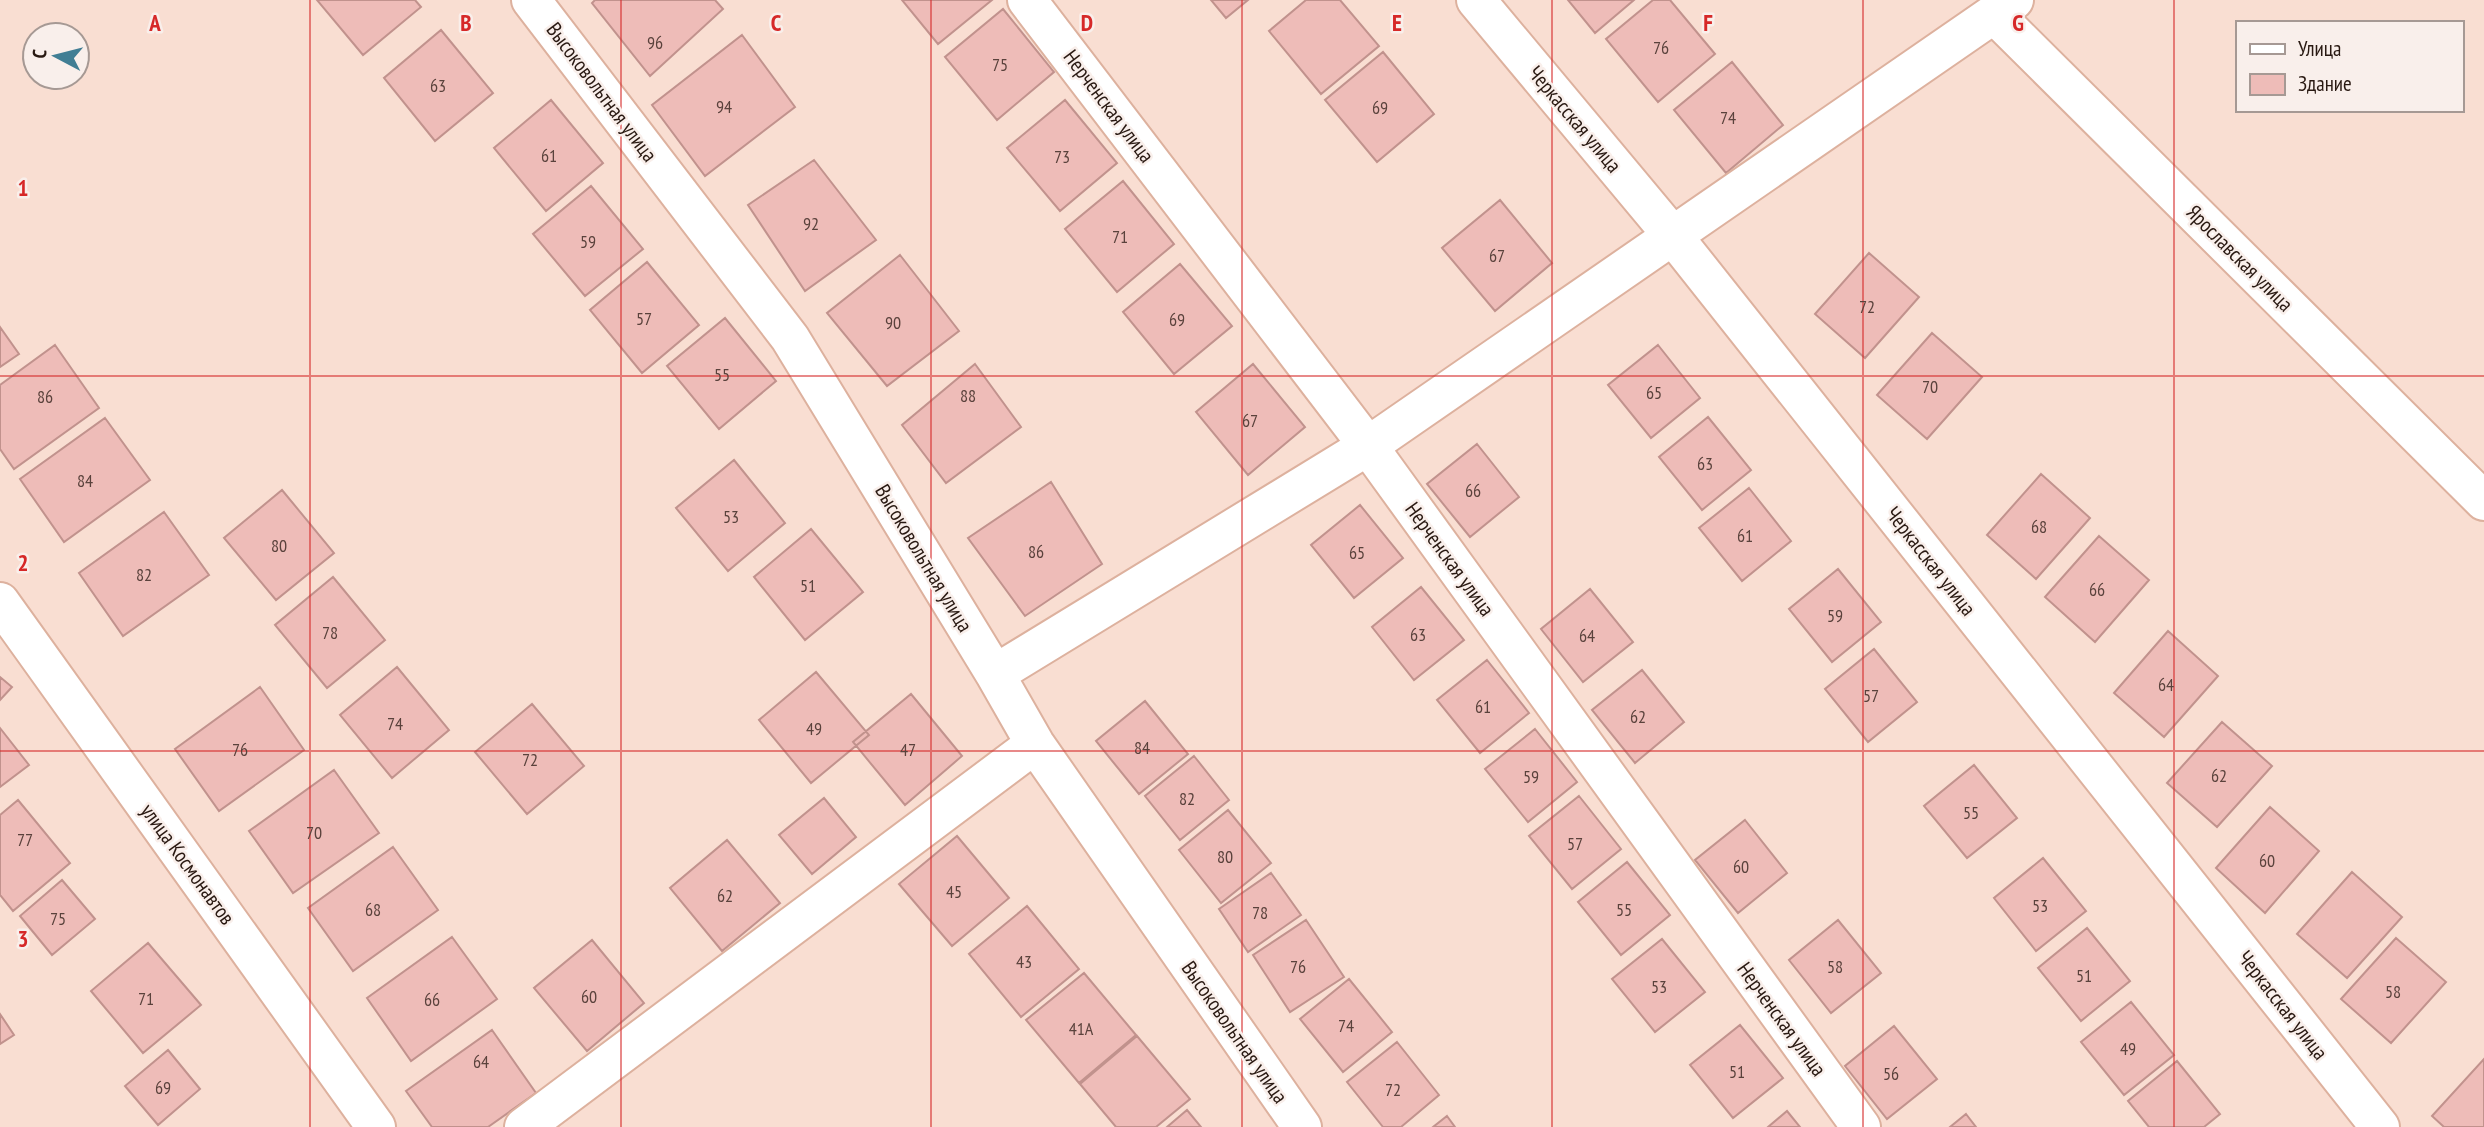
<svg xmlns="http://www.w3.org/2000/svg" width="2484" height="1127" font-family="'PT Sans Narrow',sans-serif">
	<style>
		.building { fill: #eebcb8; stroke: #c1928d; stroke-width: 2 }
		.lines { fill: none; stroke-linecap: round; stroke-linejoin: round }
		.minor-casing { stroke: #ddb19e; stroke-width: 42 }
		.tertiary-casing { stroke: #ddb19e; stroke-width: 42 }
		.minor { stroke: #fff; stroke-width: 38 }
		.tertiary { stroke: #fff; stroke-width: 38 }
		.grid { fill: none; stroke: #d62828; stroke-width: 2; stroke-opacity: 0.55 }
		.labels { text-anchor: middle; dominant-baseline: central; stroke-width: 5; stroke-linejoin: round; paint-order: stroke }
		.number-label { font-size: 18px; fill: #5a423c }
		.street-label { font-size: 21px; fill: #291912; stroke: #f9efeb }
		.grid-label { font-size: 23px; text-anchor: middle; font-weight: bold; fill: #d62828; stroke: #f9efeb; stroke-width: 5; stroke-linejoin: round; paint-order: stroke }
	</style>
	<rect width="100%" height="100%" fill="#f9ded2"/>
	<path class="building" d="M317,0H415L421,7L363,55Z
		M595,0H715L723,9L650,76L592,3Z
		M902,0H992L938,44Z
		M1211,0H1248L1226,18Z
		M1306,0H1340L1379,46L1321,94L1269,31Z
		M1568,0H1634L1595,33Z
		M1653,0H1670L1715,54L1658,102L1606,39Z
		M1003,9L1054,72L997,120L945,57Z
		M441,30L493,93L435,141L384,78Z
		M742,35L795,107L705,176L652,105Z
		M1383,52L1434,114L1377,162L1325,100Z
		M1732,62L1783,125L1726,173L1674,110Z
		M551,100L603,163L546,211L494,148Z
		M1065,100L1117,163L1060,211L1007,148Z
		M814,160L876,240L805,291L748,205Z
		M1123,181L1174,244L1117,292L1065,229Z
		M591,186L643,249L585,296L533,234Z
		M1500,200L1552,263L1495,311L1442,248Z
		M1869,253L1919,297L1865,358L1815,314Z
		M900,255L959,331L887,386L827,313Z
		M647,262L699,325L642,373L590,310Z
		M1180,264L1232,326L1174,374L1123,312Z
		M725,318L776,381L719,429L667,366Z
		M0,327L19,354L0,367Z
		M1932,333L1982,377L1927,439L1877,395Z
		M55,345L99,408L14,469L0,449V385Z
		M1658,345L1700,398L1651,438L1608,385Z
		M975,364L1021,427L946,483L902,425Z
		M1253,364L1305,427L1248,475L1196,412Z
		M1708,417L1751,470L1702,510L1659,457Z
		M105,418L150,480L64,542L20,479Z
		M1477,444L1519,497L1470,537L1427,484Z
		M734,460L785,523L728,571L676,508Z
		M2041,474L2090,518L2036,579L1987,535Z
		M1051,482L1102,564L1025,616L968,538Z
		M1749,488L1791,541L1742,581L1699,528Z
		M282,490L334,553L276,600L224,538Z
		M1360,505L1403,558L1354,598L1311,545Z
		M164,512L209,575L123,636L79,573Z
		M811,529L863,592L805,640L754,577Z
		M2099,536L2149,580L2095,642L2045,597Z
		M1838,569L1881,622L1832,662L1789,609Z
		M333,577L385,640L327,688L275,625Z
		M1421,587L1464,640L1414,680L1372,627Z
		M1590,589L1633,642L1583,682L1541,629Z
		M2168,631L2218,676L2164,737L2114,693Z
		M1874,649L1917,702L1868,742L1825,689Z
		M1487,660L1529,713L1480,753L1437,700Z
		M397,667L449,730L392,778L340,715Z
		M1642,670L1684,722L1635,763L1592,710Z
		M816,672L869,735L811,783L759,720Z
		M0,677L12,687L0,700Z
		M260,687L304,750L219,811L175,749Z
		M911,694L962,756L905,805L853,742Z
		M1145,701L1188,754L1139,794L1096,741Z
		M532,704L584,766L527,814L475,752Z
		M2222,722L2272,766L2217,827L2167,783Z
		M0,728L29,765L0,787Z
		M1535,729L1577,782L1528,822L1485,769Z
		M1194,756L1229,800L1180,840L1145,796Z
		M1974,765L2017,818L1967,858L1924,806Z
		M334,770L379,833L293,893L249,831Z
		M1579,796L1621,849L1572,889L1529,836Z
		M824,798L856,837L812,874L779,835Z
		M18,800L70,863L13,911L0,895V815Z
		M2270,807L2319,851L2265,913L2216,868Z
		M1228,810L1271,863L1221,903L1179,850Z
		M1745,820L1787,873L1738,913L1695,860Z
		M957,836L1009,898L952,946L899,884Z
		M727,840L780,903L722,951L670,888Z
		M393,847L438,910L353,971L308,908Z
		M2043,858L2086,911L2036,951L1994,898Z
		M1627,862L1670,915L1621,955L1578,902Z
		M2352,872L2402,917L2347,978L2297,934Z
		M1271,873L1301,915L1248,952L1219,909Z
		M62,880L95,919L52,955L20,916Z
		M1027,906L1079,969L1021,1017L969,954Z
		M1306,920L1344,977L1290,1012L1253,955Z
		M1838,920L1881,973L1831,1013L1789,960Z
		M2087,928L2130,981L2081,1021L2038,968Z
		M452,937L497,999L411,1061L367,998Z
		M2396,938L2446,982L2391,1043L2341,999Z
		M1662,939L1705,992L1655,1032L1612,979Z
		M592,940L644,1003L587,1051L534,988Z
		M148,943L201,1005L143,1053L91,991Z
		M1084,973L1136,1035L1079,1083L1026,1020Z
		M1349,979L1392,1032L1343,1072L1300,1019Z
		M2131,1002L2174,1055L2124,1095L2081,1042Z
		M0,1014L14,1035L0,1044Z
		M1740,1025L1783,1078L1733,1118L1690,1065Z
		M1894,1026L1937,1079L1887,1119L1845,1066Z
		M492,1030L536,1093L488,1127H432L406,1091Z
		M1137,1036L1190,1099L1156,1127H1116L1080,1084Z
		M1397,1042L1439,1095L1401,1127H1383L1347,1082Z
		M168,1050L200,1089L158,1125L125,1086Z
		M2484,1059V1127H2444L2432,1116Z
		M2177,1061L2220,1114L2204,1127H2149L2128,1101Z
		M1187,1110L1201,1127H1167Z
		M1787,1111L1800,1127H1768Z
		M1966,1114L1976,1127H1950Z
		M1447,1116L1455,1127H1433Z"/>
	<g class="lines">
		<g class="minor-casing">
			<path id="minor" d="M531,0L790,338L995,674L1035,744L1302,1127
				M1027,0L1368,446L1861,1127
				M1476,0L1673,236L2380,1127
				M1995,15L2484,501
				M995,674L1368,446L2014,0
				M524,1127L1035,744"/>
		</g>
		<g class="tertiary-casing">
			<path id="tertiary" d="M0,602L376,1127"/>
		</g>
		<use href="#minor" class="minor"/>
		<use href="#tertiary" class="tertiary"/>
	</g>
	<path class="grid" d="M310,0V1127M621,0V1127M931,0V1127M1242,0V1127M1552,0V1127M1863,0V1127M2174,0V1127M0,376H2484M0,751H2484"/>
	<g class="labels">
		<g class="number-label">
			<text x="655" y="42">96</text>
			<text x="1661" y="47">76</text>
			<text x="1000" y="64">75</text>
			<text x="438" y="85">63</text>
			<text x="724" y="106">94</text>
			<text x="1380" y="107">69</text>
			<text x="1728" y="117">74</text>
			<text x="549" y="155">61</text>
			<text x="1062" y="156">73</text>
			<text x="811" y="223">92</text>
			<text x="1120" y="236">71</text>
			<text x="588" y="241">59</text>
			<text x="1497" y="255">67</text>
			<text x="1867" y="306">72</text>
			<text x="644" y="318">57</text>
			<text x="1177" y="319">69</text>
			<text x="893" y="322">90</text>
			<text x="722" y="374">55</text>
			<text x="1930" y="386">70</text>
			<text x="1654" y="392">65</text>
			<text x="968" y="395">88</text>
			<text x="45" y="396">86</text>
			<text x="1250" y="420">67</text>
			<text x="1705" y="463">63</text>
			<text x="85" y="480">84</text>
			<text x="1473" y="490">66</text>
			<text x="731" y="516">53</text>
			<text x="2039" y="526">68</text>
			<text x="1745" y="535">61</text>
			<text x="279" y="545">80</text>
			<text x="1036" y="551">86</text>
			<text x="1357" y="552">65</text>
			<text x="144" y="574">82</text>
			<text x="808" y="585">51</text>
			<text x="2097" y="589">66</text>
			<text x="1835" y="615">59</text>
			<text x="330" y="632">78</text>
			<text x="1418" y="634">63</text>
			<text x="1587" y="635">64</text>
			<text x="2166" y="684">64</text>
			<text x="1871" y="695">57</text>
			<text x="1483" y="706">61</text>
			<text x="1638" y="716">62</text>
			<text x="395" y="723">74</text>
			<text x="814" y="728">49</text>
			<text x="1142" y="747">84</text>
			<text x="240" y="749">76</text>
			<text x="908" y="749">47</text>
			<text x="530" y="759">72</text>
			<text x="2219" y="775">62</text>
			<text x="1531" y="776">59</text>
			<text x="1187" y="798">82</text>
			<text x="1971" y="812">55</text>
			<text x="314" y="832">70</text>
			<text x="25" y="839">77</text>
			<text x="1575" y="843">57</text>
			<text x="1225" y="856">80</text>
			<text x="2267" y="860">60</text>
			<text x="1741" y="866">60</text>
			<text x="954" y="891">45</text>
			<text x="725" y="895">62</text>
			<text x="2040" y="905">53</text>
			<text x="373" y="909">68</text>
			<text x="1624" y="909">55</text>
			<text x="1260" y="912">78</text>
			<text x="58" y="918">75</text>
			<text x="1024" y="961">43</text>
			<text x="1298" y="966">76</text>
			<text x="1835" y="966">58</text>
			<text x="2084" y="975">51</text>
			<text x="1659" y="986">53</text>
			<text x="2393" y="991">58</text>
			<text x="589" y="996">60</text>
			<text x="146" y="998">71</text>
			<text x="432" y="999">66</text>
			<text x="1346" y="1025">74</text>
			<text x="1081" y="1028">41А</text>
			<text x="2128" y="1048">49</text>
			<text x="481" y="1061">64</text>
			<text x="1737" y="1071">51</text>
			<text x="1891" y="1073">56</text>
			<text x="163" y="1087">69</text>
			<text x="1393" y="1089">72</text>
		</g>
		<g class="street-label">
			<text transform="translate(602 92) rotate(53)">Высоковольтная улица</text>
			<text transform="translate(1109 106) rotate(53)">Нерченская улица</text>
			<text transform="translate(1575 119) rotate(50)">Черкасская улица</text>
			<text transform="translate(2240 258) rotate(45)">Ярославская улица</text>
			<text transform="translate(924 558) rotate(59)">Высоковольтная улица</text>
			<text transform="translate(1450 559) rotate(54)">Нерченская улица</text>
			<text transform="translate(1931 561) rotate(52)">Черкасская улица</text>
			<text transform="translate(188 864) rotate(54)">улица Космонавтов</text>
			<text transform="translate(2283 1005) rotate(52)">Черкасская улица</text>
			<text transform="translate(1782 1019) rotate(54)">Нерченская улица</text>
			<text transform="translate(1235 1032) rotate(55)">Высоковольтная улица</text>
		</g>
	</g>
	<g class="grid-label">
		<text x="155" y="31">A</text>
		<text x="466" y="31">B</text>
		<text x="776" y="31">C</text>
		<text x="1087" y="31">D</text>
		<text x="1397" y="31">E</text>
		<text x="1708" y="31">F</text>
		<text x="2018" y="31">G</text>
		<text x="23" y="196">1</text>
		<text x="23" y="571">2</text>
		<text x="23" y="947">3</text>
	</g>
	<rect x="2236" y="21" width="228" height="91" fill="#f9efeb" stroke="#a69994" stroke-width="2"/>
	<rect x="2250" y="44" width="35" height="10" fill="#ffffff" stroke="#a69994" stroke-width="2"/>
	<text x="2298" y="56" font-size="21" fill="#291912">Улица</text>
	<rect x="2250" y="74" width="35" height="21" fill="#eebcb8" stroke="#a69994" stroke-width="2"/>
	<text x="2298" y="91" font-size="21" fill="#291912">Здание</text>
	<g transform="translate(56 56) rotate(277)"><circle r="33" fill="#f9efeb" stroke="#a69994" stroke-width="2"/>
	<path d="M0-5L12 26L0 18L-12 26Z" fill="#417e94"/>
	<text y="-10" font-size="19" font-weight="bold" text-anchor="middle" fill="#291912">С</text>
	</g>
</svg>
